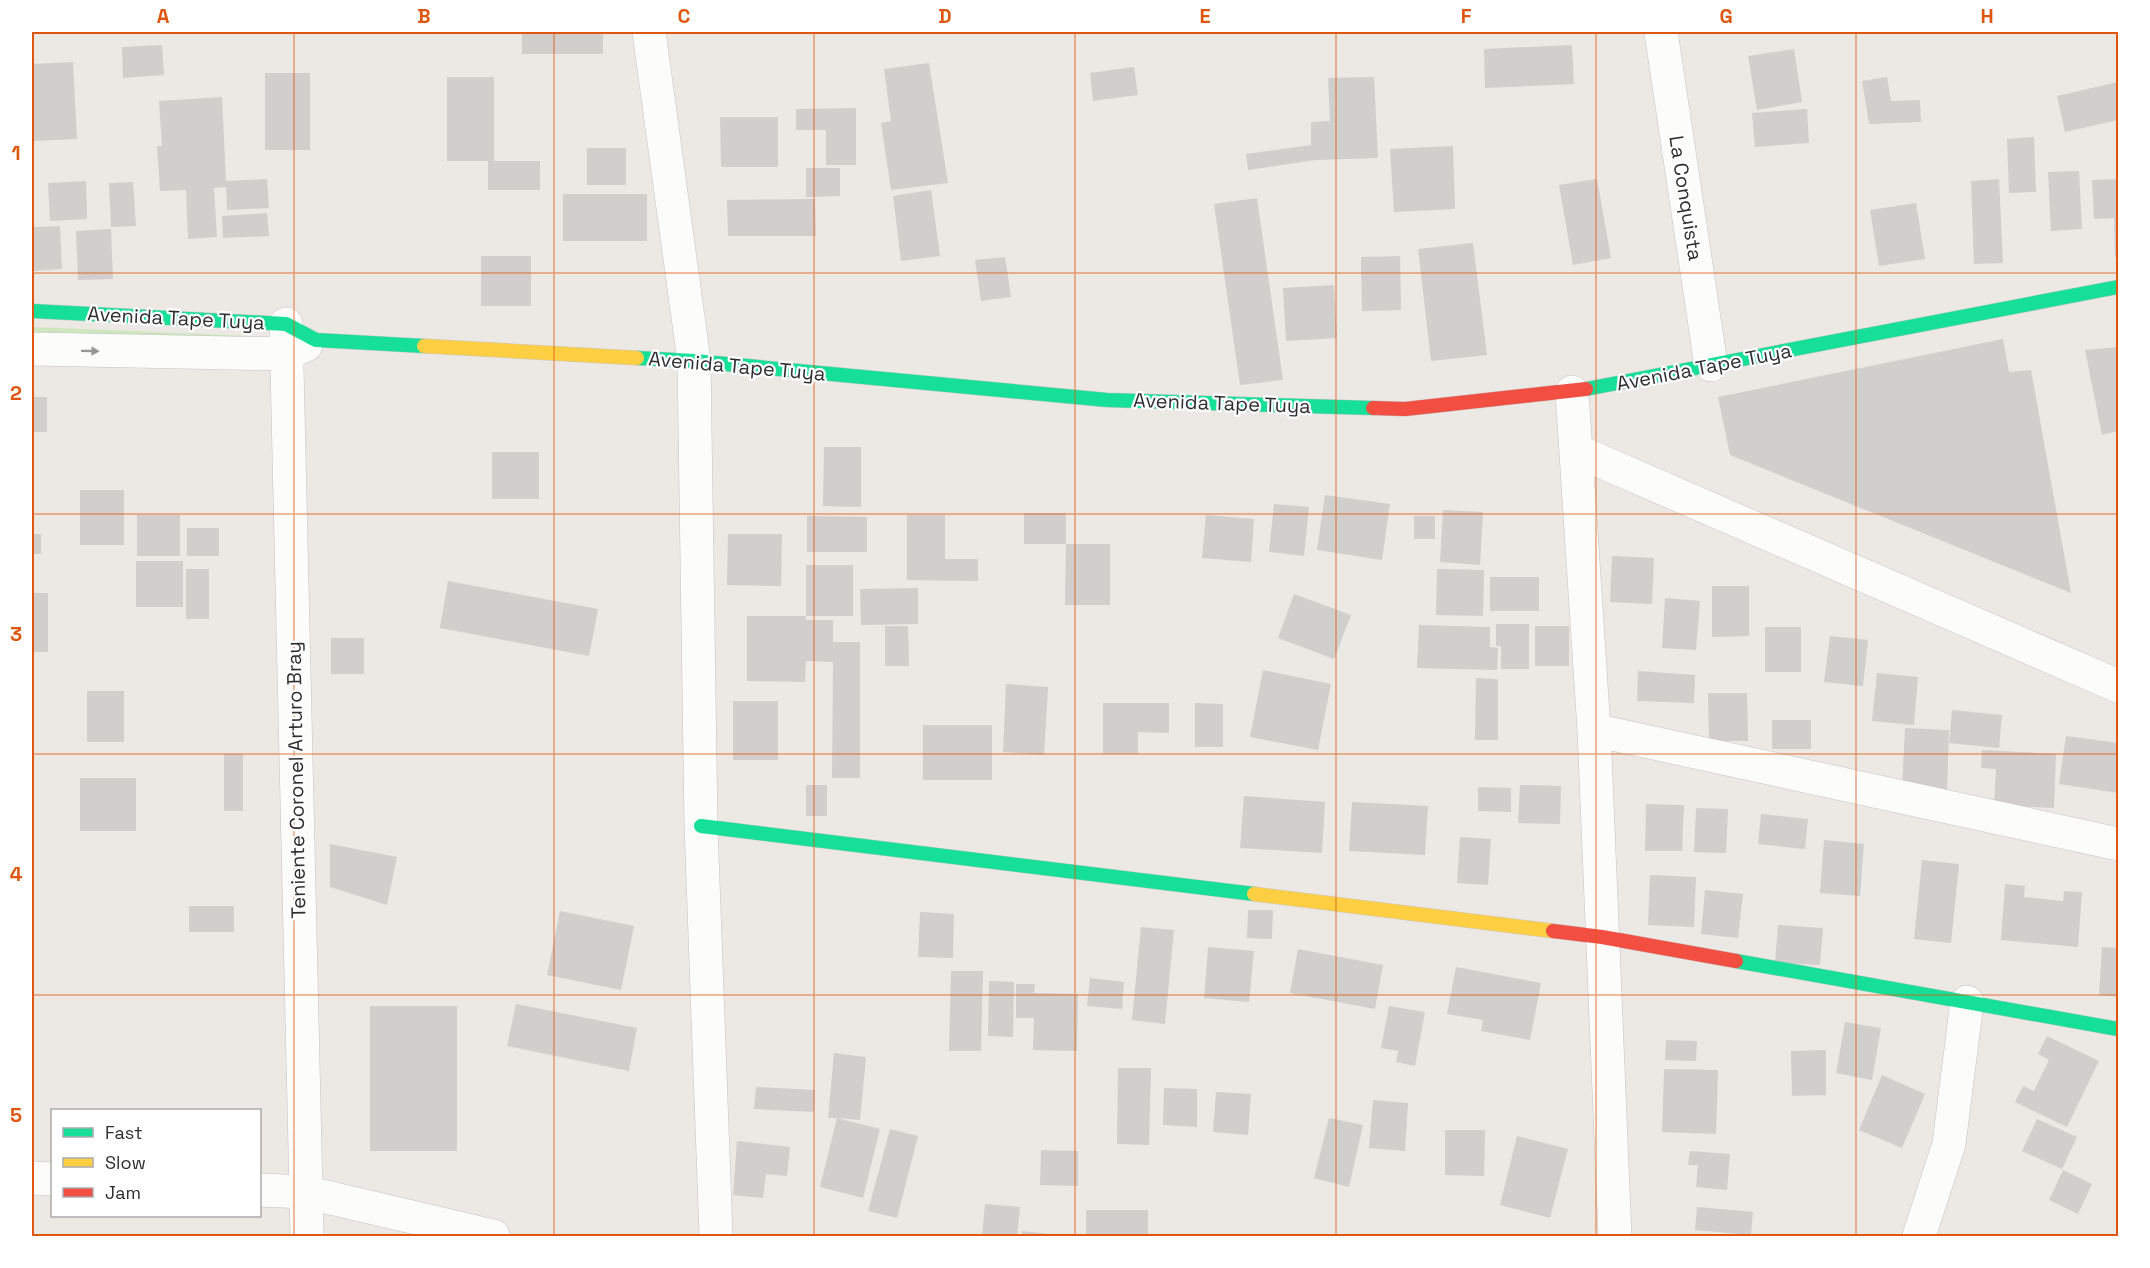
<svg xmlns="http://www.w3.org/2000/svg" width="2150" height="1268" font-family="'Space Grotesk',sans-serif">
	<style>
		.green { fill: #cee6be }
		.building { fill: #d1cecb }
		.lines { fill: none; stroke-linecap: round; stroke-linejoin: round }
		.street-casing { stroke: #c5c4c5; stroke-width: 34 }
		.fast-casing { stroke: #c5c4c5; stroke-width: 15 }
		.slow-casing { stroke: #c5c4c5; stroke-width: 15 }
		.jam-casing { stroke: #c5c4c5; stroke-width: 15 }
		.street { stroke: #fcfcfb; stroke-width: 33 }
		.fast { stroke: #16e098; stroke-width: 14 }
		.slow { stroke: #ffcf43; stroke-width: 14 }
		.jam { stroke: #f24e42; stroke-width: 14 }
		.oneway { fill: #959594 }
		.grid { fill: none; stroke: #df570e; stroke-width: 1.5; stroke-opacity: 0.55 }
		.labels { text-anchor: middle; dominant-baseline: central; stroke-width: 4.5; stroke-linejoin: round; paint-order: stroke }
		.street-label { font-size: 20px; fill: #2e2e2e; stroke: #fff }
		.neatline { fill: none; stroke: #df570e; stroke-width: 2 }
		.grid-label { font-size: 20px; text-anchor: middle; font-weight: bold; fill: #df570e }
	</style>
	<rect width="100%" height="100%" fill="#ece8e4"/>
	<path class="green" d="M32,327L250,336L32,335Z"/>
	<path class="building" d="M522,33H603V54H522Z
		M162,45L164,75L123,78L122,47Z
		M1572,45L1574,84L1485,88L1484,49Z
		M1794,49L1802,102L1757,110L1748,56Z
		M73,62L77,139L32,141V64Z
		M929,63L948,183L891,190L881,123L891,121L884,69Z
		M1134,67L1138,95L1093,101L1090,73Z
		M265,73H310V150H265Z
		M447,77H494V161H540V190H488V161H447Z
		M1374,77L1378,158L1315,160L1248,170L1246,154L1311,145V122L1330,121L1328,78Z
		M1887,77L1891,101L1920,100L1921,122L1869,124L1862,81Z
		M2118,82V120L2065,132L2057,96Z
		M222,97L226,181L267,179L269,208L227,210L226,187L214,188L217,237L188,239L186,190L160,191L157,146H162L159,101Z
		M856,108V165H826V130H796V109Z
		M1807,109L1809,143L1755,147L1752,113Z
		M720,117H778V167H721Z
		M2034,137L2036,192L2009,193L2007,139Z
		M1453,146L1455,209L1394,212L1390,149Z
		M587,148H626V185H587Z
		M806,168H840V196L806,197Z
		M2079,171L2082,229L2051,231L2048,172Z
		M1597,179L1611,258L1573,265L1559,185Z
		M1999,179L2003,263L1974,264L1971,181Z
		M2118,179V256L2115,257L2114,218L2094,219L2092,180Z
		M86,181L87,219L50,221L48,183Z
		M133,182L136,226L111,227L109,183Z
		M931,190L940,256L901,261L893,196Z
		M563,194H647V241H563Z
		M1257,198L1283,380L1240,385L1214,204Z
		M815,199L816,236H728L727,200Z
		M1916,203L1925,259L1879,266L1870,210Z
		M267,213L269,236L223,238L222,216Z
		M60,226L62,269L32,271V227Z
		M111,229L113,279L78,280L76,231Z
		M1473,243L1487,355L1431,361L1418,249Z
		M481,256H531V306H481Z
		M1400,256L1401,310L1362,311L1361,257Z
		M1005,257L1011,297L981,301L975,260Z
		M1334,285L1337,338L1286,341L1283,288Z
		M2003,339L2009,372L2031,370L2071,593L1730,455L1718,397Z
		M2118,347V431L2102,435L2085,350Z
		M32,397H47V432H32Z
		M824,447H861V507L823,506Z
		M492,452H539V499H492Z
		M80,490H124V545H80Z
		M1325,495L1390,504L1382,560L1317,550Z
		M1274,504L1309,507L1304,556L1269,552Z
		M1443,510L1483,512L1480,565L1440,562Z
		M1024,513H1066V544H1024Z
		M137,515H180V556H137Z
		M907,515H945V559H978V581L907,580Z
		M1206,515L1254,519L1251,562L1202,558Z
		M807,516L867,517V552H807Z
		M1414,516H1435V539H1414Z
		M187,528H219V556H187Z
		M32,534H41V554H32Z
		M728,534H782L781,586L727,585Z
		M1066,544H1110V605H1065Z
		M1612,556L1654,558L1652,604L1610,602Z
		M136,561H183V607H136Z
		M806,565H853V616H806Z
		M186,569H209V619H186Z
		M1437,569L1484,570L1483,616L1436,615Z
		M1490,577H1539V611H1490Z
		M448,581L598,609L589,656L440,628Z
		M1712,586H1749V636L1712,637Z
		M918,588V624L861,625L860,589Z
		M32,593H48V652H32Z
		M1294,594L1351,615L1334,659L1278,638Z
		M1665,598L1700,601L1696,650L1662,648Z
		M747,616H806V620H833V642H860V778H832L833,662L806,661L805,682L747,681Z
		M1496,624H1529V669H1501V646H1496Z
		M1419,625L1490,627V647L1498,648L1497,670L1417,668Z
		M885,626H908L909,666H885Z
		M1535,626H1569V666H1535Z
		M1765,627H1801V672H1765Z
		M1830,636L1868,640L1863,686L1824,682Z
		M331,638H364V674H331Z
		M1263,670L1331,684L1318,750L1250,737Z
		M1638,671L1695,675L1694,703L1637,701Z
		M1877,673L1918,677L1914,725L1872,721Z
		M1476,678L1498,679V740H1475Z
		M1006,684L1048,687L1044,755L1003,752Z
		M87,691H124V742H87Z
		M1708,693H1747L1748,741H1709Z
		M733,701H778V760H733Z
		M1103,703H1169V733L1138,732V754H1103Z
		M1195,703L1223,704V747H1195Z
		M1952,710L2002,715L1999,748L1949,743Z
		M1772,720H1811V749H1772Z
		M923,725H992V780H923Z
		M1905,728L1949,730L1947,791L1902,789Z
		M2066,736L2118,743V793L2059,784Z
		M1982,750L2056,754L2054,808L1994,805L1996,769L1981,768Z
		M224,754H243V811H224Z
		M80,778H136V831H80Z
		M806,785H827V816H806Z
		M1520,785L1561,786L1560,824L1518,823Z
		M1478,787L1511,788V812L1478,811Z
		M1244,796L1325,802L1322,853L1240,848Z
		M1352,802L1428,806L1425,855L1349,851Z
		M1646,804L1684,805L1682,851H1645Z
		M1696,808L1728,809L1726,853L1694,852Z
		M1761,814L1808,819L1805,849L1758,844Z
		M1460,837L1491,839L1488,885L1457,883Z
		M1824,840L1864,844L1860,896L1820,893Z
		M330,844L397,857L387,905L330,887Z
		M1922,860L1959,864L1951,943L1914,939Z
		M1650,875L1696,877L1694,927L1648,925Z
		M2005,884L2025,886L2024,897L2063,901L2064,891L2082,892L2078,947L2001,940Z
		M1705,890L1743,894L1738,938L1701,934Z
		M189,906H234V932H189Z
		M1248,910H1273L1272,939L1247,938Z
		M560,911L634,926L621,990L547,975Z
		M920,912L954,914L953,958L918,957Z
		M1778,925L1823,928L1820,965L1775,963Z
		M1141,927L1174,930L1165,1024L1132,1020Z
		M1208,947L1254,951L1249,1002L1204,998Z
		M2102,947L2118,948V997L2099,995Z
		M1298,949L1383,965L1375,1009L1290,993Z
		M1456,967L1541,983L1530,1040L1481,1031L1483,1020L1447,1014Z
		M951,971H983L981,1051H949Z
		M1090,978L1124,982L1122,1009L1087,1006Z
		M989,981L1014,982L1013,1037L988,1036Z
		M1016,984H1035L1034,993L1078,994L1077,1051L1033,1050L1034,1018H1016Z
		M516,1004L637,1028L629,1071L507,1046Z
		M370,1006H457V1151H370Z
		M1389,1006L1425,1012L1415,1066L1396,1062L1398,1051L1381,1048Z
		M1845,1022L1881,1028L1872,1080L1836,1073Z
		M2047,1036L2099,1061L2067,1127L2015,1102L2023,1086L2034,1091L2049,1060L2038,1054Z
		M1666,1040L1697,1041L1696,1061L1665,1060Z
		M1826,1050V1095L1792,1096L1791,1051Z
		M834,1053L866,1057L860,1120L837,1118L880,1129L863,1198L820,1187L837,1118H828Z
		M1118,1068H1151L1149,1145L1117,1144Z
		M1664,1069L1718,1070L1716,1134L1662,1132Z
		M1882,1075L1925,1094L1902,1148L1859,1130Z
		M756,1087L815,1090L814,1112L754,1109Z
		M1164,1088L1197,1089V1127L1163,1125Z
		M1216,1092L1251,1094L1248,1135L1213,1132Z
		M1373,1100L1408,1103L1405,1151L1369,1148Z
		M1329,1118L1363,1125L1349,1187L1314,1178Z
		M2037,1119L2077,1137L2062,1169L2022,1151Z
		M890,1129L918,1136L897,1218L868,1211Z
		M1445,1130H1485L1484,1176L1445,1175Z
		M1517,1136L1568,1149L1550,1218L1500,1205Z
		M737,1141L790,1147L787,1176L766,1174L763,1198L733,1195Z
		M1041,1150L1078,1151V1186L1040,1185Z
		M1690,1151L1730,1154L1727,1190L1696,1187L1698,1165H1688Z
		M2063,1170L2092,1184L2078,1214L2049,1200Z
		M985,1204L1020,1207L1017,1236H982Z
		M1697,1207L1753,1212L1751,1235L1695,1230Z
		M1086,1210H1148V1236H1086Z
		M1022,1231L1059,1235V1236H1022Z"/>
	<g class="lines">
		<g class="street-casing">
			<path id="street" d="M649,32L694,361L701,826L716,1236
				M1661,32L1711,365
				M286,324L307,1236
				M32,349L286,354L306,345
				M1572,392L1594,730L1615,1236
				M1577,451L2118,686
				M1594,730L2118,844
				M32,1178L52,1179
				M260,1190L305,1192L493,1236
				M1919,1236L1949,1144L1967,1002"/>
		</g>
		<g class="fast-casing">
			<path id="fast" d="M32,311L286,324L316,340L424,346
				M637,358L694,361L1107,400L1373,408
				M1586,389L2118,287
				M701,826L1254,894
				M1736,961L2118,1029"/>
		</g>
		<g class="slow-casing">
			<path id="slow" d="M424,346L637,358
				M1254,894L1553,931"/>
		</g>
		<g class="jam-casing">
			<path id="jam" d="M1373,408L1405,409L1586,389
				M1553,931L1602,937L1736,961"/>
		</g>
		<use href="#street" class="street"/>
		<use href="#fast" class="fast"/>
		<use href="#slow" class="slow"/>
		<use href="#jam" class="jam"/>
	</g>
	<defs><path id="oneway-solid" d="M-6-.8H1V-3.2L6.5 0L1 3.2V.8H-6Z" transform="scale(1.5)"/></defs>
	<use class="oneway" href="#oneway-solid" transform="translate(90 351) rotate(1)"/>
	<path class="grid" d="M294,32V1236M554,32V1236M814,32V1236M1075,32V1236M1336,32V1236M1596,32V1236M1856,32V1236M32,273H2118M32,514H2118M32,754H2118M32,995H2118"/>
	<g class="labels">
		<g class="street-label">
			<text transform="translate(1686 198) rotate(81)">La Conquista</text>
			<text transform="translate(176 318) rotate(3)">Avenida Tape Tuya</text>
			<text transform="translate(737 366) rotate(5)">Avenida Tape Tuya</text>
			<text transform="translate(1704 367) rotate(-11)">Avenida Tape Tuya</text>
			<text transform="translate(1222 403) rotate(2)">Avenida Tape Tuya</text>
			<text transform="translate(296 780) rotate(-91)">Teniente Coronel Arturo Bray</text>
		</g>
	</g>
	<rect width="2150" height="1268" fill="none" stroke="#ffffff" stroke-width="66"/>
	<rect x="51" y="1109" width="210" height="108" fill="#ffffff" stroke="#ababab" stroke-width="1.5"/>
	<rect x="63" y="1128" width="30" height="9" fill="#16e098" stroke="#ababab" stroke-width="1.5"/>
	<text x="105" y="1139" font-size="18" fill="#2e2e2e">Fast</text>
	<rect x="63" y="1158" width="30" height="9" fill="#ffcf43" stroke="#ababab" stroke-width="1.5"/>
	<text x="105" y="1169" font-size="18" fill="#2e2e2e">Slow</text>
	<rect x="63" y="1188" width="30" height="9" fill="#f24e42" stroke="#ababab" stroke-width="1.5"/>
	<text x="105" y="1199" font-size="18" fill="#2e2e2e">Jam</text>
	<rect x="33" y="33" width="2084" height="1202" class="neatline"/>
	<g class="grid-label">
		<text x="163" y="23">A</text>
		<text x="424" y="23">B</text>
		<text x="684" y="23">C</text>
		<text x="945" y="23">D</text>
		<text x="1205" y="23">E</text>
		<text x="1466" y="23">F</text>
		<text x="1726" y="23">G</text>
		<text x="1987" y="23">H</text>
		<text x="16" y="160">1</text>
		<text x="16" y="400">2</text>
		<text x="16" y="641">3</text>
		<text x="16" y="881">4</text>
		<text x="16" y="1122">5</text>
	</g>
</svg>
